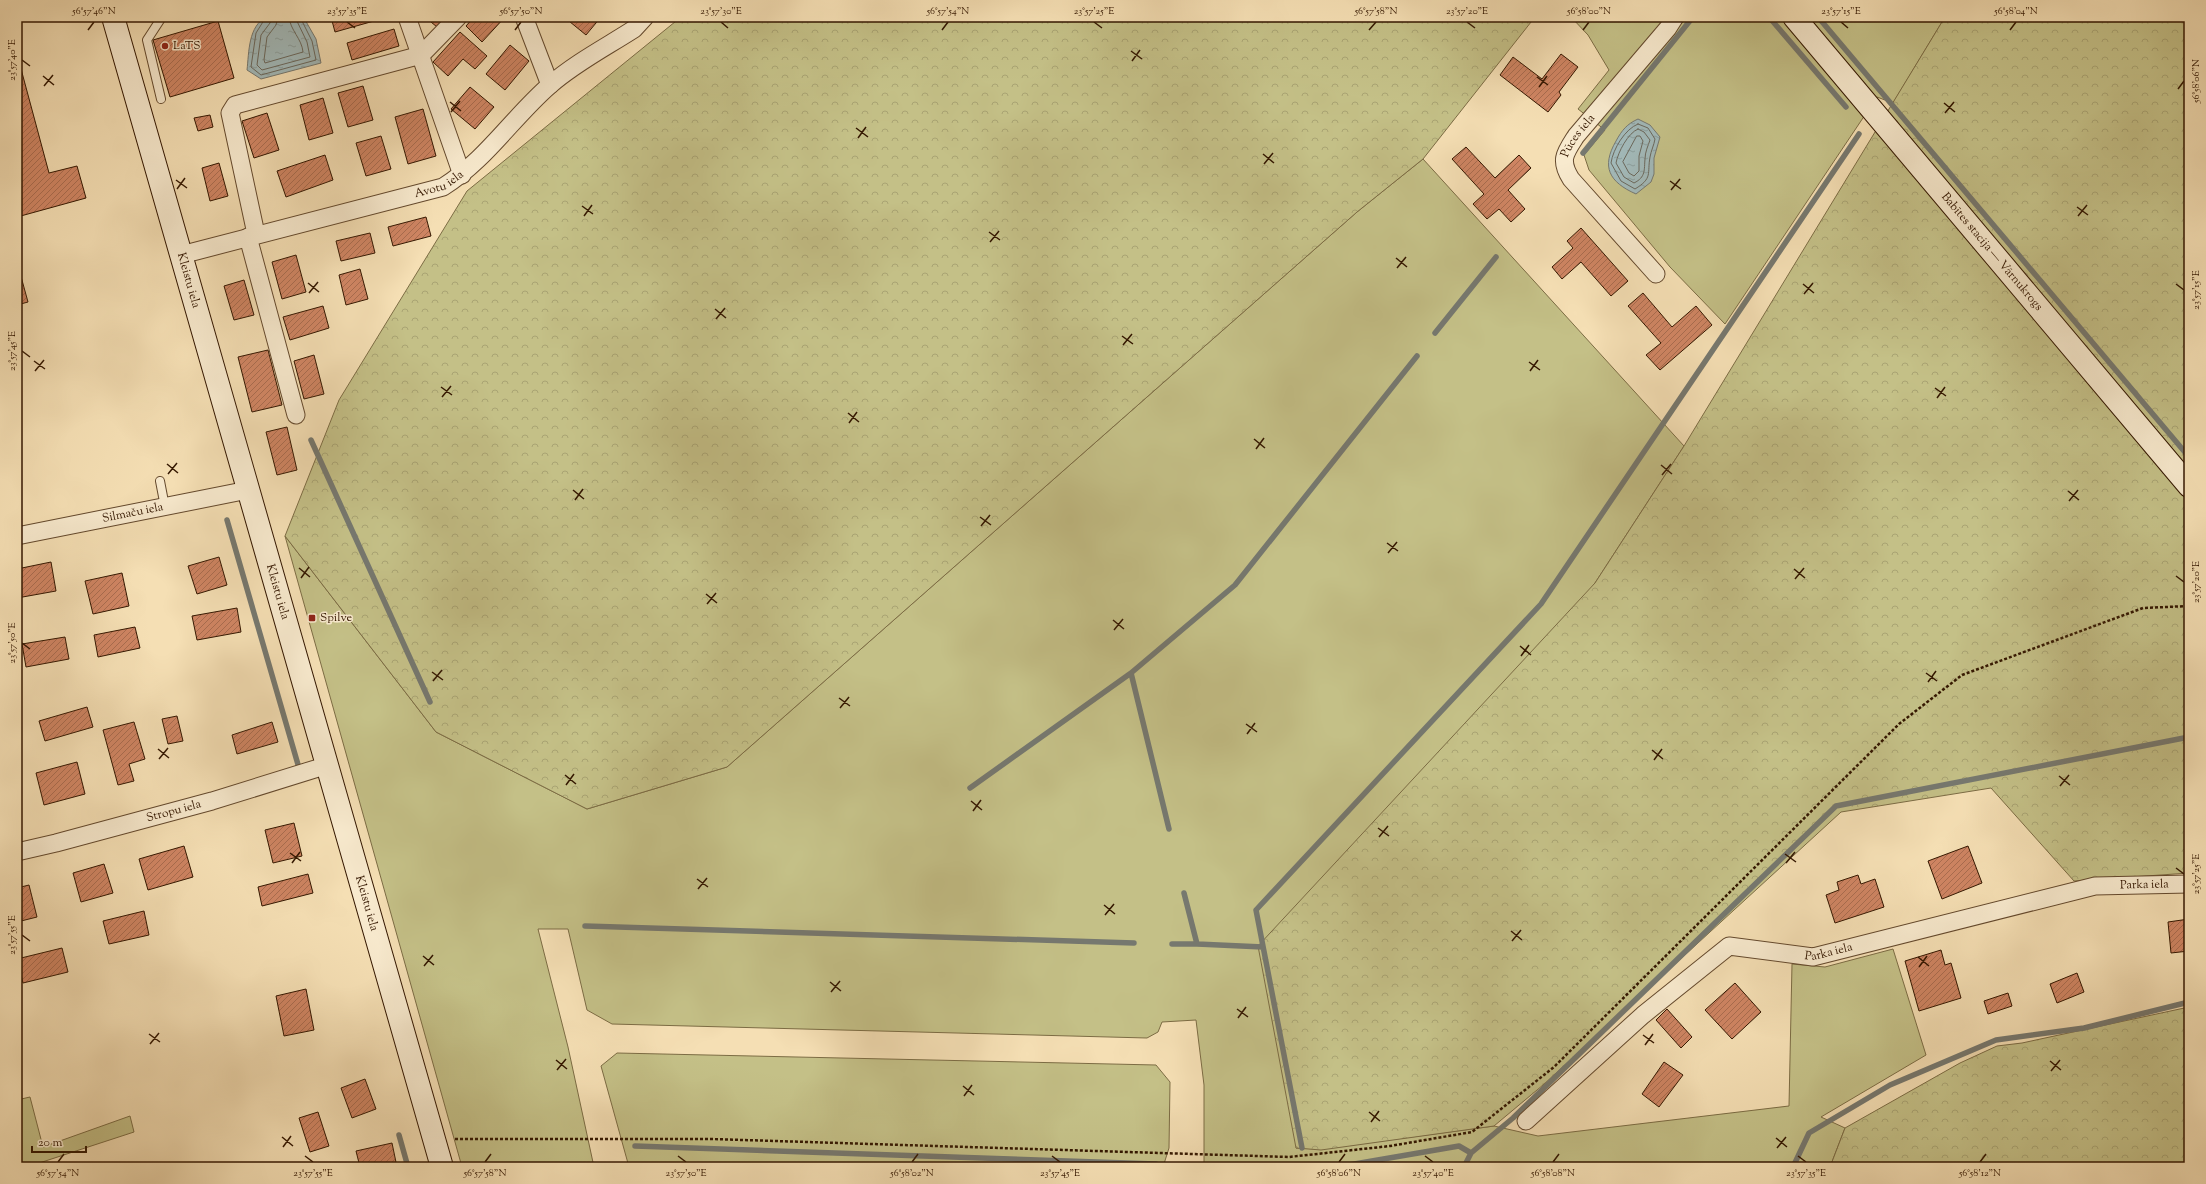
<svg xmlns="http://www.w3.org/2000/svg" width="2206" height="1184" font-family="'Sorts Mill Goudy',serif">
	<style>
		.grass { fill: #c4c087; stroke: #7c6c44 }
		.forest { fill: url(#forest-crowns); stroke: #7c6c44 }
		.water { fill: url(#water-ripples); stroke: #76786f }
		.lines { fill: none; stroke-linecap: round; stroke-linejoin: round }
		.shore { stroke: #6b685c; stroke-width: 1 }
		.stream { stroke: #76786f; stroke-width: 5.5 }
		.building { fill: url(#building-hatch); stroke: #341700 }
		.lane-casing { stroke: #64492d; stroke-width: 10 }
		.street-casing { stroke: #64492d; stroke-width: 19 }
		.secondary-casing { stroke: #341700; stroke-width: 24 }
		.path { stroke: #341700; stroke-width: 2.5; stroke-dasharray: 3 2; stroke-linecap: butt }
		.lane { stroke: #f8eace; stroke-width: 8 }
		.street { stroke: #f8eace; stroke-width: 17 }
		.secondary { stroke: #f8eace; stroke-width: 22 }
		.ticks { fill: none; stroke: #341700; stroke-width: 1.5 }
		.poi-dot { fill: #8f2418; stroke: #f8eace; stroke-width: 1.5 }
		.labels { text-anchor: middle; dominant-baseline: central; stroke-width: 3; stroke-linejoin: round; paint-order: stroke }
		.poi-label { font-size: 12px; fill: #341700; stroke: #f8eace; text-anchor: start }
		.street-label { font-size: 12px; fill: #341700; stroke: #f8eace }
		.neatline { fill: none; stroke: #341700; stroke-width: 1.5 }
		.ticks-label { font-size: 10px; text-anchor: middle; fill: #341700 }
	</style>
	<defs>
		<pattern id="forest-crowns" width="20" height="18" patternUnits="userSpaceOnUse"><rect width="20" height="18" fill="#c4c087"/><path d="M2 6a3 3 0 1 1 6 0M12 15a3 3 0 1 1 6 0" fill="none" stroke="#a9a473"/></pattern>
		<pattern id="water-ripples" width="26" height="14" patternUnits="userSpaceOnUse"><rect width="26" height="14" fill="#a2b9b9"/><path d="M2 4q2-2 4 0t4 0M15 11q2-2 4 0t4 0" fill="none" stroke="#8c9e9d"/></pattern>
		<pattern id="building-hatch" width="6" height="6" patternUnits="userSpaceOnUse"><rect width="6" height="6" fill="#cf8563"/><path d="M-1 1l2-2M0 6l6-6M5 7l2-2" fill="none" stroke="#a96c4f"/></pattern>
	</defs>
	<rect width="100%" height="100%" fill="#f5dfb4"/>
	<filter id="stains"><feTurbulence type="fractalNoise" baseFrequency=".005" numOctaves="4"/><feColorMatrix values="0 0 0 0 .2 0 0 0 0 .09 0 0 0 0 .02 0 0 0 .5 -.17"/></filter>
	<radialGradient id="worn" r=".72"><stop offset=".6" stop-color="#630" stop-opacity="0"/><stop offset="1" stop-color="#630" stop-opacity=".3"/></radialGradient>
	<path class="grass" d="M1571,17H1945L1893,103L1877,97L1725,324L1670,267L1589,170L1584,155L1605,130L1578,109L1609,70L1588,35Z
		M1423,159L1684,446L1595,583L1296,1148L1321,1149L1494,1126L1538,1136L1789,1106L1792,964L1825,967L1893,949L1926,1055L1821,1117L1845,1128L1830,1167H1204V1085L1196,1020L1162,1022L1158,1032L1147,1038L612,1024L587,1010L568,929H538L568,1047L594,1167H462L285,536L436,732L587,809L727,767L1357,212Z
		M617,1053L1156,1065L1170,1082L1169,1148L1163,1167H629L601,1066Z
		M30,1097L43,1147L130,1116L134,1132L27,1167H17V1100Z"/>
	<path class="forest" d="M681,17H1535L1423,159L1357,212L727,767L587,809L436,732L285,536L339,400L467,191Z
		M1945,17H2189V873L2074,881L1991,788L1841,812L1543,1085L1494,1126L1321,1150L1296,1148L1258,946L1595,583L1684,446Z
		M2189,1007V1167H1830L1845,1128L1960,1063L1997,1046L2022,1043Z"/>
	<path class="water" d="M267,17L304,18L316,39L321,63L261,79L247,70C249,53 248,25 267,17Z
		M1638,119L1650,125L1660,137L1654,158V174L1651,182L1636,194C1609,182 1601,167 1616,141C1622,130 1627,124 1638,119Z"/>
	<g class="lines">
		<path class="shore" d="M266,17L256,33L251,67L261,75L316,60L312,41L300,17
			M272,17L270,23L261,35L257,65L262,70L310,57L307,42L295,17
			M278,17L276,25L267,37L264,60L265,63L303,52C302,39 290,30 289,17
			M1638,124L1648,128L1655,139C1654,145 1651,151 1650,157C1647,174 1653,178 1635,189L1621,181L1611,163C1613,149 1625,129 1638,124Z
			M1638,129L1644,132L1650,140C1648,146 1645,152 1645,159C1644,170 1646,177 1634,183L1624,177L1616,163C1618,152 1628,133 1638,129Z
			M1637,136H1640L1643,141L1639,156V171L1634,176L1629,173L1623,162Z"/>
		<path class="stream" d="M1769,17L1846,107
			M1818,17L2189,457
			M1583,153L1693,17
			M1435,333L1496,257
			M311,440L430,702
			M227,520L299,768
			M970,788L1131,673
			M1169,829L1131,673L1235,585L1417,356
			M1184,893L1197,944L1263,947
			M585,926L1134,943
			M1172,944H1197
			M399,1135L408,1167
			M635,1146L1156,1164
			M1302,1148L1256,910L1541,604L1859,134
			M1191,1165L1280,1167
			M1337,1167L1459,1146L1471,1153
			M1464,1167L1471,1153L1513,1118L1836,806L2189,737
			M1793,1167L1809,1133L1890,1085L1996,1040L2084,1028L2189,1002"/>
	</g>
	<path class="building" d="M331,17H381V19L335,32Z
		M425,17H446L437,27Z
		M474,17H505L482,42L466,26Z
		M564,17H601L586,35Z
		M218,21L234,78L170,97L153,40Z
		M394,29L399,46L352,60L347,43Z
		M460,32L487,56L475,69L463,59L448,76L433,62Z
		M510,45L529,61L505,90L486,74Z
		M17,54L49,173L77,166L86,198L17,217Z
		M1561,54L1578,67L1559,92L1561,95L1548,112L1500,75L1513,57L1542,79Z
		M363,86L373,120L348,127L338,93Z
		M470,87L494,107L475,129L451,109Z
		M323,98L333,133L309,140L300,105Z
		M423,109L436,156L408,164L395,117Z
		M267,113L279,150L254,158L242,121Z
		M210,115L213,127L198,131L194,118Z
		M381,136L391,169L366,176L356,143Z
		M1466,147L1495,178L1519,155L1531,168L1508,190L1525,209L1511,222L1499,209L1487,219L1473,204L1484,194L1452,159Z
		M325,155L333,180L286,197L277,171Z
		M219,163L228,196L210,201L202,168Z
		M426,217L431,236L393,246L388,227Z
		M1581,228L1628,281L1611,296L1581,262L1562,279L1552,267L1573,248L1567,241Z
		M370,233L375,253L341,261L336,241Z
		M296,255L306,292L282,299L272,262Z
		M17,262L28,302L17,305Z
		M360,269L368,299L346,305L339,275Z
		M244,280L254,315L234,320L224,286Z
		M1643,293L1672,327L1696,306L1712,325L1660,370L1646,355L1661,343L1628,306Z
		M323,306L329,328L290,340L283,317Z
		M268,350L282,405L252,412L238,357Z
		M314,355L324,394L304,399L294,361Z
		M287,427L297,470L277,475L266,432Z
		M219,557L227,585L197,594L188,566Z
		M51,562L56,591L17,598V569Z
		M122,573L129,606L93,614L85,581Z
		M237,608L241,632L197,640L192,616Z
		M135,627L140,648L98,657L94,635Z
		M65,637L69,659L26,667L22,644Z
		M87,707L93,727L45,741L39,721Z
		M177,716L183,741L168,744L162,719Z
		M134,722L145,759L129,764L134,781L118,785L103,730Z
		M272,722L278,742L237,754L232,735Z
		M77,762L85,794L44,805L36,773Z
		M294,823L302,856L273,863L265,830Z
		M184,846L193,877L148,890L139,859Z
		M1968,846L1982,883L1942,899L1928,861Z
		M104,864L113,893L81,902L73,873Z
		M308,874L313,893L262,906L258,887Z
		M1858,875L1861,884L1875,879L1884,907L1835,923L1826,895L1839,890L1837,882Z
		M29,885L37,917L17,922V888Z
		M144,911L149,935L109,944L103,921Z
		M2189,919V951L2171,953L2168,922Z
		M62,948L68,972L23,983L17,959Z
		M1941,950L1945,965L1951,963L1961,998L1919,1011L1905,961Z
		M2077,973L2084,992L2057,1003L2050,984Z
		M1735,983L1761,1012L1732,1039L1705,1010Z
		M306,989L314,1030L284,1036L276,996Z
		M2008,993L2012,1006L1988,1014L1984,1001Z
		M1667,1009L1692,1037L1681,1048L1656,1020Z
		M1664,1062L1683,1075L1659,1107L1642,1094Z
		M365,1079L376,1109L352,1118L341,1088Z
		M318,1112L329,1146L310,1152L299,1118Z
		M392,1143L397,1167H360L356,1151Z"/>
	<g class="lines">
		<g class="lane-casing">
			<path id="lane" d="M161,99L147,40L162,17
				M160,481L165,507"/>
		</g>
		<g class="street-casing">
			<g id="street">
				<path d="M407,17L462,175"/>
				<path d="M524,17L550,85"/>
				<path d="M256,234L230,113L235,105L421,55L458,17"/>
				<path d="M248,237L296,415"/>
				<path id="s1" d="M181,255L443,187C486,160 513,117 550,85C575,63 606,47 634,29L645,17"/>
				<path id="s2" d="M1656,274L1571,179C1559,160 1565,153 1576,136L1668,28L1675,17"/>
				<path id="s3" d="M17,536L248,490"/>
				<path id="s4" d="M17,852L56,843L212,801L328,765"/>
				<path id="s5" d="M1526,1121L1643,1015L1729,946L1813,957L2095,886L2189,884"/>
			</g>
		</g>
		<g class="secondary-casing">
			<g id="secondary">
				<path id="s6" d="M113,17L442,1167"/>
				<path id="s7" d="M1794,17L2189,486"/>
			</g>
		</g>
		<path class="path" d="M455,1139H711L1289,1157L1390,1146L1472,1132L1554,1067L1899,724L1962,675L2143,608L2189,606"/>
		<use href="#lane" class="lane"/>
		<use href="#street" class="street"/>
		<use href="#secondary" class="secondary"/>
	</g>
	<path class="ticks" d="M347,22L355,28M721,22L728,28M1094,22L1102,28M1467,22L1475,28M1841,22L1848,28M88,30L94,22M515,30L521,22M942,30L948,22M1369,30L1376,22M1583,30L1589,22M2010,30L2016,22M1131,51L1142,59M22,60L30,66M1132,61L1140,50M43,76L54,85M1537,77L1548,85M44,86L53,75M1539,87L1547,76M2178,89L2184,81M450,102L461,111M1944,103L1955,112M451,112L460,101M1945,113L1954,102M856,128L868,137M858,138L866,127M1263,154L1274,163M1264,164L1273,153M176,180L187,188M1670,181L1681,189M177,189L185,178M1671,190L1680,179M582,206L593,214M2077,207L2088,215M584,216L592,205M2078,216L2087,205M989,232L1000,240M990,242L999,231M1396,258L1407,267M1397,268L1406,257M308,283L319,292M1803,284L1814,293M2176,284L2184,290M309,293L318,282M1804,294L1813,283M715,309L726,318M716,319L725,308M1122,336L1133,344M1123,345L1132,334M22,351L30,357M34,361L45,369M1529,362L1540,370M35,371L44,360M1530,371L1538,360M441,387L452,395M1935,388L1946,396M442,397L451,386M1937,398L1945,387M848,413L859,422M849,423L857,412M1254,439L1265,448M1256,449L1264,438M167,464L178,473M1661,465L1672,474M168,474L177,463M1662,475L1671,464M573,490L584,499M2068,491L2079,500M575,500L583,489M2069,501L2078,490M980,517L991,525M981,526L990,515M1387,543L1398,551M1388,553L1397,542M299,568L310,577M1794,569L1805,578M2176,576L2184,582M301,578L309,567M1795,579L1804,568M706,594L717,603M707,604L716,593M1113,620L1124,629M1114,630L1123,619M22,643L30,649M1520,646L1531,655M1521,656L1529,645M432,672L443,680M1926,673L1937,681M433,681L442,670M1928,682L1936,671M839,698L850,706M840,708L849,697M1246,724L1257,732M1247,734L1255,723M158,749L169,758M1652,750L1663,759M159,759L168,748M1654,760L1662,749M565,775L576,784M2059,776L2070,785M566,785L574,774M2060,786L2069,775M971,801L982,810M973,811L981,800M1378,828L1389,836M1379,837L1388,826M290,853L301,861M1785,854L1796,862M292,863L300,852M1786,863L1795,852M2176,868L2184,874M697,879L708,887M698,889L707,878M1104,905L1115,914M1105,915L1114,904M1511,931L1522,940M22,935L30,941M1512,941L1521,930M423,956L434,965M1918,957L1929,966M424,966L433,955M1919,967L1927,956M830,982L841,991M831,992L840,981M1237,1009L1248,1017M1238,1018L1246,1007M149,1034L160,1042M1643,1035L1654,1043M150,1044L159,1033M1645,1045L1653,1034M556,1060L567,1069M2050,1061L2061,1070M557,1070L566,1059M2051,1071L2060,1060M963,1086L974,1095M964,1096L972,1085M1369,1112L1380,1121M1371,1122L1379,1111M282,1137L293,1146M1776,1138L1787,1147M283,1147L291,1136M1777,1148L1786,1137M305,1156L313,1162M678,1156L686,1162M1052,1156L1060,1162M1425,1156L1433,1162M1798,1156L1806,1162M58,1162L64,1154M485,1162L491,1154M912,1162L918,1154M1339,1162L1345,1154M1553,1162L1559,1154M1980,1162L1986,1154"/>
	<g class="poi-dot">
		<circle cx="165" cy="46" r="4"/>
		<rect x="308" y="614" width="8" height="8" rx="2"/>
	</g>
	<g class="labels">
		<g class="poi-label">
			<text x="173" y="46">LaTS</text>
			<text x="320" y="618">Spilve</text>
		</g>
		<g class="street-label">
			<text stroke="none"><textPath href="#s2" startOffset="176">Pūces iela</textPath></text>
			<text stroke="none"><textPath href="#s1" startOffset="268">Avotu iela</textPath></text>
			<text stroke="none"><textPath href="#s7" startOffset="307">Babītes stacija — Vārnukrogs</textPath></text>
			<text stroke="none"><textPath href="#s6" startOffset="274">Kleistu iela</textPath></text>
			<text stroke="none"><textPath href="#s3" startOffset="118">Silmaču iela</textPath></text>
			<text stroke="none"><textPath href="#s6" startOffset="598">Kleistu iela</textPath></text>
			<text stroke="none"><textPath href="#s4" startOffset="162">Stropu iela</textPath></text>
			<text stroke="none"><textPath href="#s5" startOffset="693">Parka iela</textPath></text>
			<text stroke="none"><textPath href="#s6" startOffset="922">Kleistu iela</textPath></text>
			<text stroke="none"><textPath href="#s5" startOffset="369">Parka iela</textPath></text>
		</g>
	</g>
	<rect width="2206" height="1184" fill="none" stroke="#f5dfb4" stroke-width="44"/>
	<path d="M32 1146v6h54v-6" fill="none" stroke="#341700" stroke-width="2"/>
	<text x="38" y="1146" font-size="12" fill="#341700" stroke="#f8eace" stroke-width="3" paint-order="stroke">20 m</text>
	<rect x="22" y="22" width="2162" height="1140" class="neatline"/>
	<g class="ticks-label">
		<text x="94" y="14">56°57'46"N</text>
		<text x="347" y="14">23°57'35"E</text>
		<text x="521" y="14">56°57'50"N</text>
		<text x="721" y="14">23°57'30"E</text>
		<text x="948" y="14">56°57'54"N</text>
		<text x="1094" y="14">23°57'25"E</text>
		<text x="1376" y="14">56°57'58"N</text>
		<text x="1467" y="14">23°57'20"E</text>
		<text x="1589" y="14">56°58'00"N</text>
		<text x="1841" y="14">23°57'15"E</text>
		<text x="2016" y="14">56°58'04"N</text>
		<text transform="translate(11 60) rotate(-90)" y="4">23°57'40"E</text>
		<text transform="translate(2195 81) rotate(-90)" y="4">56°58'06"N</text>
		<text transform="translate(2195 290) rotate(-90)" y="4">23°57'15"E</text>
		<text transform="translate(11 351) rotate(-90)" y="4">23°57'45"E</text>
		<text transform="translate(2195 582) rotate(-90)" y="4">23°57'20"E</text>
		<text transform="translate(11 643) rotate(-90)" y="4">23°57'50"E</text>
		<text transform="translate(2195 874) rotate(-90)" y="4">23°57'25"E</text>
		<text transform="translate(11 935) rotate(-90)" y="4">23°57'55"E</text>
		<text x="58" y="1176">56°57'54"N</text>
		<text x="313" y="1176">23°57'55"E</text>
		<text x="485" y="1176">56°57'58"N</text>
		<text x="686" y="1176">23°57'50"E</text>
		<text x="912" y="1176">56°58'02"N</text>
		<text x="1060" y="1176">23°57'45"E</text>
		<text x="1339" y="1176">56°58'06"N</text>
		<text x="1433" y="1176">23°57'40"E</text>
		<text x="1553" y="1176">56°58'08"N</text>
		<text x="1806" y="1176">23°57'35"E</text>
		<text x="1980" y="1176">56°58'12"N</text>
	</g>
	<rect width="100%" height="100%" filter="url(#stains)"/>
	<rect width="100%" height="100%" fill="url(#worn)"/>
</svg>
